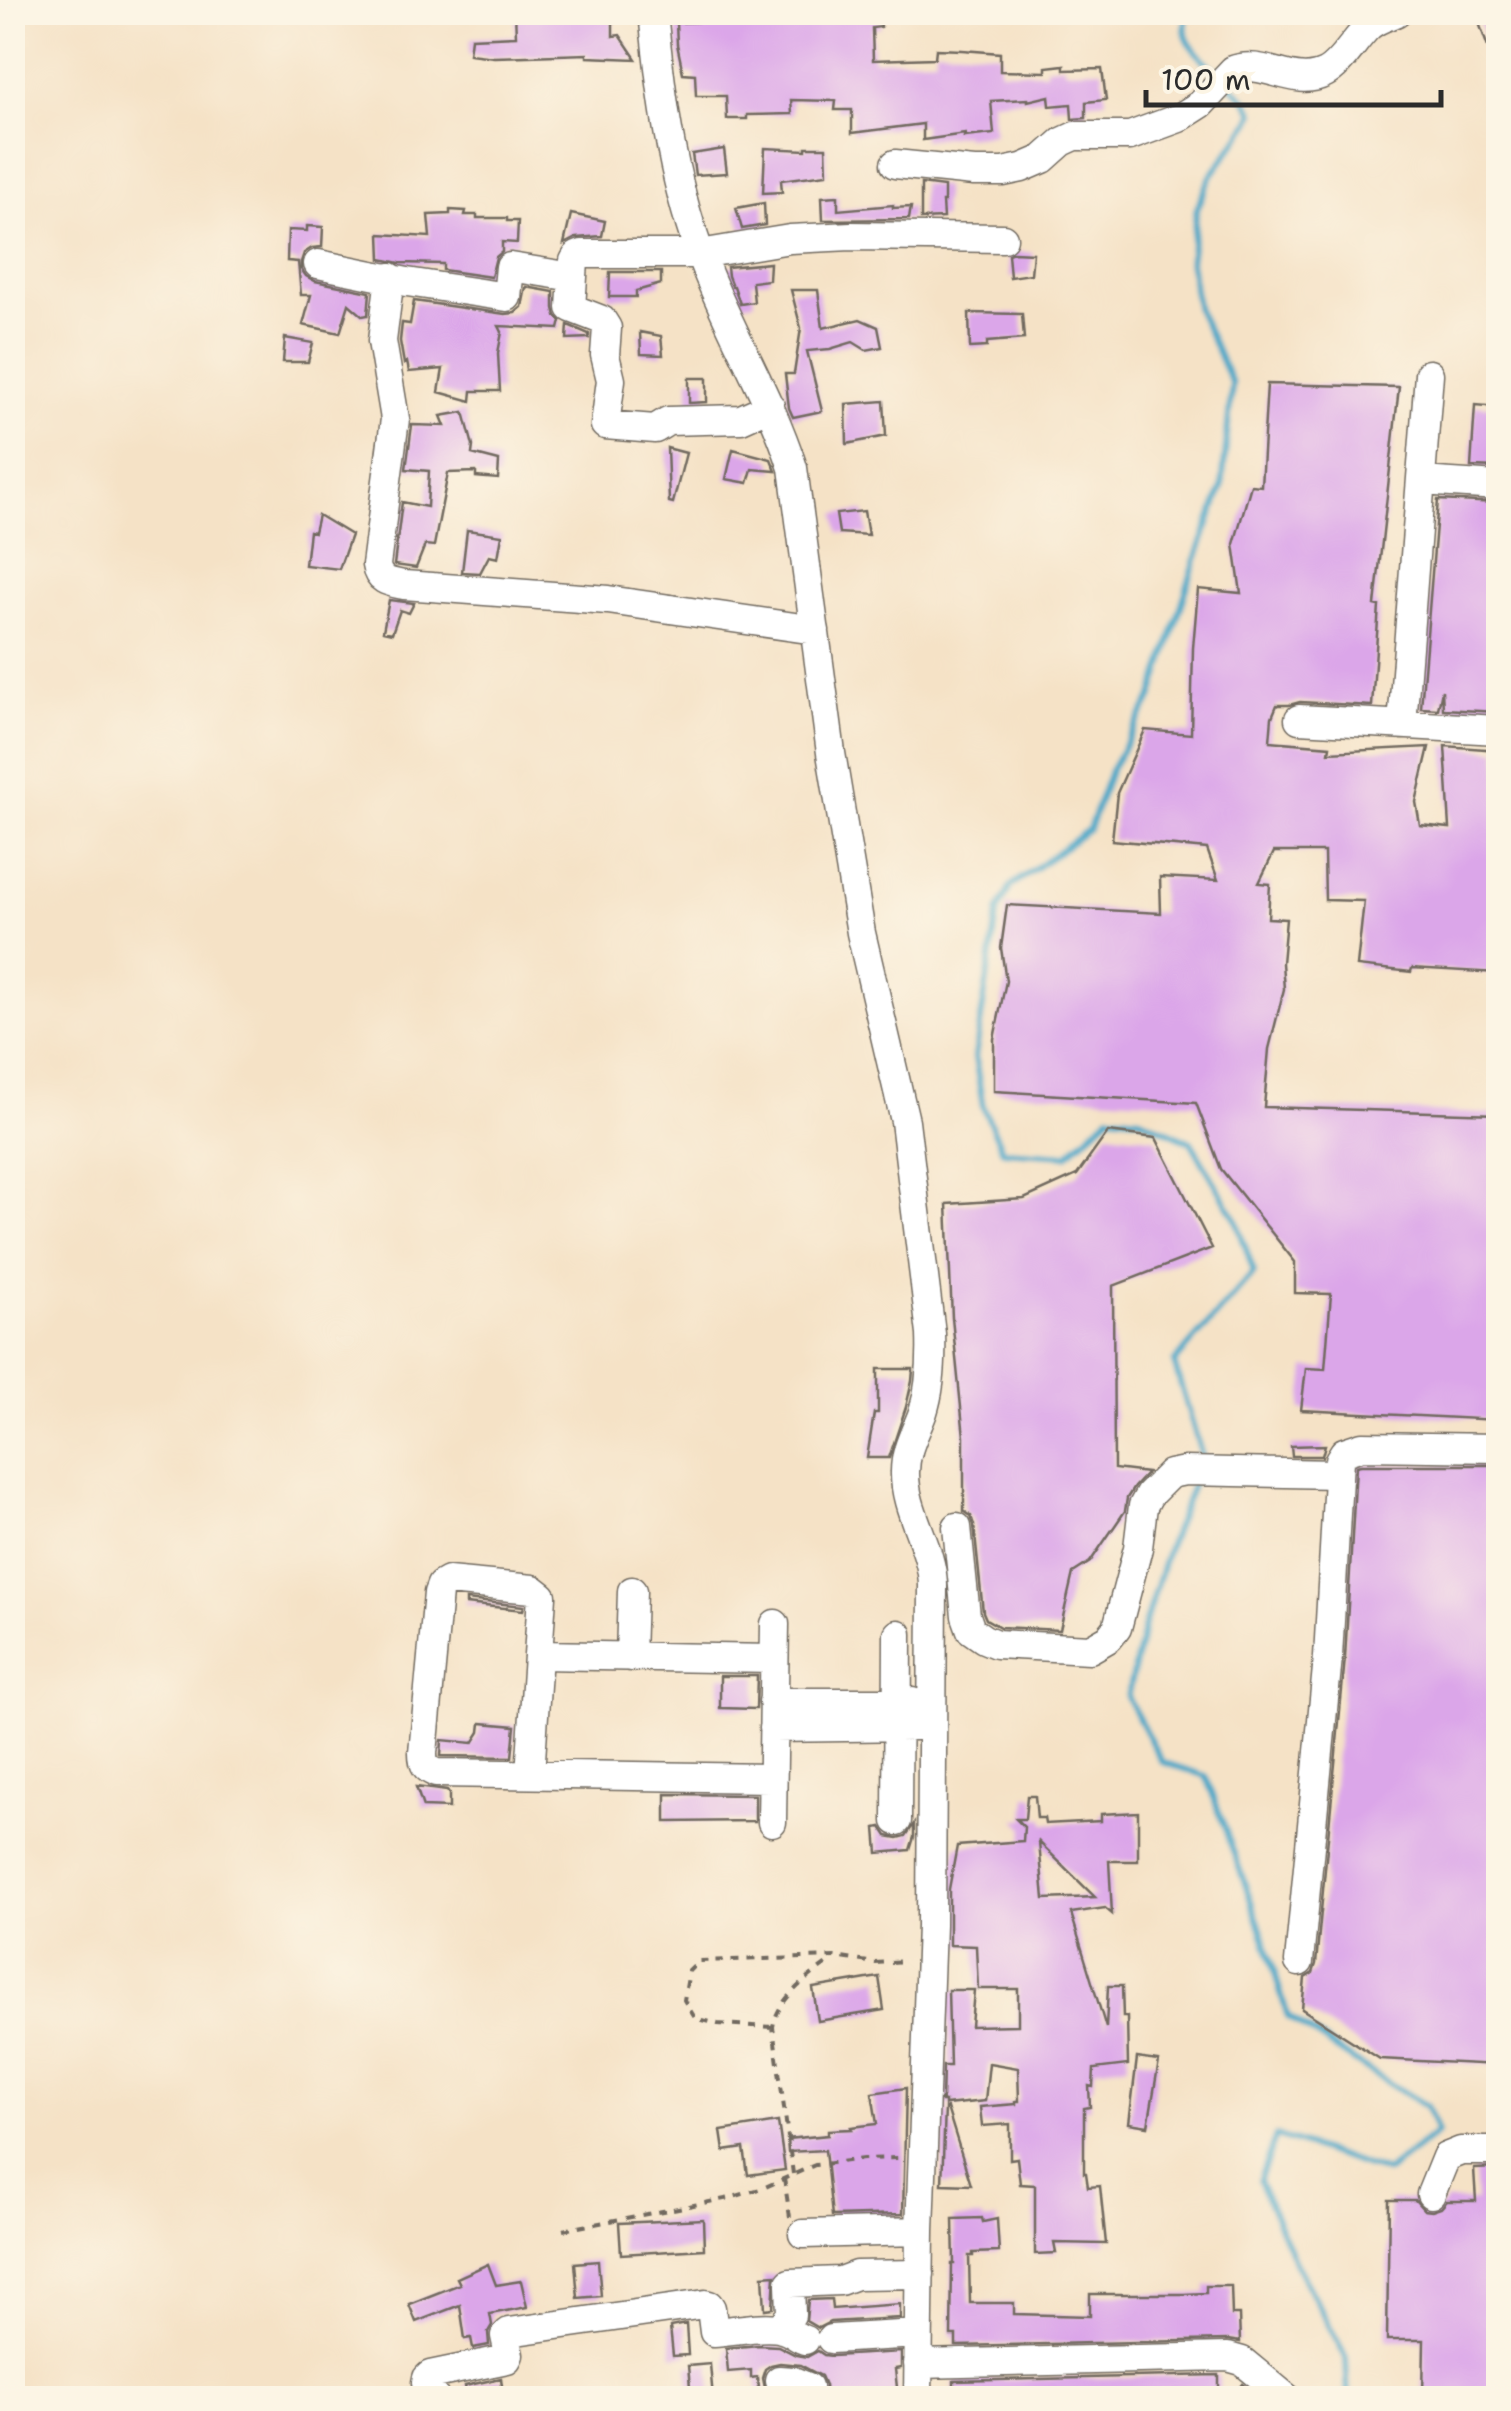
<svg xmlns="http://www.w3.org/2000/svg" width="1511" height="2411" font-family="'Shantell Sans',sans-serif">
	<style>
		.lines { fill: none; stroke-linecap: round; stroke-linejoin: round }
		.stream { stroke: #49a7c8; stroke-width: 6 }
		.building { fill: #dba6e9; fill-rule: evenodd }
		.minor-casing { stroke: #726b61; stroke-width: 31 }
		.path { stroke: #726b61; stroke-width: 4; stroke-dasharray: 8 8; stroke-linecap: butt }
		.minor { stroke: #fff; stroke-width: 28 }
	</style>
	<rect width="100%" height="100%" fill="#fcf5e5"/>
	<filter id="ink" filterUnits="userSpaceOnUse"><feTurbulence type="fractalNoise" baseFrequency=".01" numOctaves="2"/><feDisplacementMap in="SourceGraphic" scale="20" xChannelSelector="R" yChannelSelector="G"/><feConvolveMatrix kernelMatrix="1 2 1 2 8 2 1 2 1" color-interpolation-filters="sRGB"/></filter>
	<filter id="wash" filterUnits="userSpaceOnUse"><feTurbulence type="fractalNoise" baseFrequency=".0048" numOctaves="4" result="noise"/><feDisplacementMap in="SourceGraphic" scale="40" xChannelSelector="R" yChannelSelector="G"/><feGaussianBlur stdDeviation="2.25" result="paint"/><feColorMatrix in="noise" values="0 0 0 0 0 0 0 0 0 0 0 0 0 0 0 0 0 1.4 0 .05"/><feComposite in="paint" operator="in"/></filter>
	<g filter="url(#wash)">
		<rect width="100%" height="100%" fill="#f5e2c6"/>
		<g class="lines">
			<path class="stream" d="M1189,12C1176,42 1200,55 1220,74
				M1199,1466L1202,1456L1174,1363L1254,1272L1235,1217L1191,1142L1140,1118L1110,1115L1067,1155L1003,1151L983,1107L975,1057L998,911L1011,886L1089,829L1110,771L1153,696L1195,562L1222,488L1232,384L1197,308L1190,261L1197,207L1211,176L1251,121L1254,112L1248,102L1229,83
				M1195,1478L1168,1547L1143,1629L1127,1697L1162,1762L1206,1776L1263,1934L1288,2017L1369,2071L1427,2106L1437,2133L1386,2172L1276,2136L1259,2181L1296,2264L1346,2357L1348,2398"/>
		</g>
		<g id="blocks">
			<path class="building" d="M515,12H613V36L620,35L636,59L587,57V54L494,57L469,54L471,38L516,36Z
				M696,12H880L881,27L872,28L873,60L935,58L936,49L962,50L1000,53V71L1046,72V67L1064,65V70L1102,69L1106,100L1086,102V118L1072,119L1071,104L1050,106L1049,96L1028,101V99L991,101L994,134L964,137L965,134L923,140V124L852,133V110H835L836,101L791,100L792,114L747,115V119H727L726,96H696L695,74L683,73L677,44L676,23L697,22Z
				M1475,12H1498V72H1497Z
				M806,147H826L827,174L781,180L782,192L763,193L765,148L806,150Z
				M724,149L727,173L695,175L692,154Z
				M921,184L944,187V202H942L943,218L921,219Z
				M838,196V210L893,205V208L911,207L909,219L823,220L822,197Z
				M764,203L765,225L742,229L736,208Z
				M450,210L466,211L465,215H477V218H507V221H518L517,243L502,242V252L496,257L491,277L443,270V264L400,263L381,259L380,234L430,237L428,215L450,214Z
				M571,214L605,221L602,236L576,238L564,244Z
				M307,226L323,227L322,247L312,248L304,253L301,262V269L306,276L315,281L370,292L368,315L363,316L349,304L340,333L303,325L311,295H301L298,262L287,261L288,230L307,231Z
				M1013,252L1033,253L1031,274L1010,277L1008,254Z
				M770,263L769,280L752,282L754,302L740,304L734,286H732L728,276L727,267Z
				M610,272H661V284L636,291V297H609Z
				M526,287L554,292V308L556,316L561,321L559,329L499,326L502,332L498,353L500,391H472L471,401L439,392L443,369L409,372L407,362L404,364L400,341L402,323L410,324L414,301L505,314L515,313L522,307Z
				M791,290H818L823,328L860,319L878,327L882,347L866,350L853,342L830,349L807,351L822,411L793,417L789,408L785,374H794L801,328Z
				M969,313L1022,314L1024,339L987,342V347L970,348Z
				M568,325L589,334V338L567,339Z
				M640,332L661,336L663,355L641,354Z
				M285,338L313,343L308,362H283Z
				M689,378H707V402L689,403Z
				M1267,384L1399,387L1375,605L1379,606L1372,706L1300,702L1289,705H1277L1272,717L1270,741L1330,746L1329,752L1429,747L1416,802L1420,825L1450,828L1445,746L1498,750V973L1412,968L1411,972L1357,966L1364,901L1325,900L1324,852H1274L1259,883L1270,884L1268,918L1286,919L1282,963L1284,989L1269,1049L1264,1107L1498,1114V1420L1301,1410L1306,1368L1325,1369L1331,1294L1295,1293V1262L1221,1169L1196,1103L994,1091V1039L1006,981L1001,948L1007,905L1161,913L1160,877L1218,880L1207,849L1112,840L1117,793L1145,730L1191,734L1193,648L1198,589L1241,593L1234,544L1251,485L1261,486Z
				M884,401L886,436L847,444L846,404Z
				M1475,405L1498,407V468L1471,467Z
				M464,412L473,446L472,454L499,461L498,479L476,477V472L448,473L434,546L425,545L416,568L394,565L402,502L427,507L429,471L406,469L412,425L445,426L441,416Z
				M667,448L686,453L673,503L669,502Z
				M733,449L771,459L776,471L752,469L748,483L726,479Z
				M1438,500L1498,503V712L1443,709L1442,690L1438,709L1421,708Z
				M864,511L868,535L839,533L836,514Z
				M318,515L351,535L339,569L305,565L309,531L314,532Z
				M467,530L502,535L498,558L489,556L480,573L462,572Z
				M389,600L414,603L409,613L400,610L392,633L383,631Z
				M1108,1132L1156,1138L1212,1248L1113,1286L1114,1469L1147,1473L1134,1487L1127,1498L1125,1511L1090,1562L1073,1573L1060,1630L1000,1627L986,1619L983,1612L974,1525L971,1516L964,1511V1437L952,1318L947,1204L1024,1199L1077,1175Z
				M878,1369H913L912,1381L906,1407L889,1458H867L874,1413H878Z
				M1325,1445L1322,1456H1292L1291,1446Z
				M1361,1465H1498V2065L1380,2059L1302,2009L1305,1978L1313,1973L1316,1964L1345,1658L1356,1466Z
				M466,1600L524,1606L523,1610L466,1604Z
				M720,1676H757L756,1709L720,1708Z
				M481,1723L515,1726L512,1757L441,1756L442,1740L473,1743L480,1732Z
				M416,1787L447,1791L449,1794V1808L423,1807Z
				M666,1794L755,1795V1821L666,1822Z
				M1027,1796H1035L1037,1818H1044L1045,1824L1101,1821V1814L1138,1812V1861H1109L1112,1914L1105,1908L1071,1913L1106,2028L1108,1986H1122L1123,2017H1127L1128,2065L1094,2069L1093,2087L1089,2086L1090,2107L1084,2108V2173H1086L1088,2187L1100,2186L1106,2244L1054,2243L1056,2253L1035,2254V2185L1020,2184L1017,2158L1010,2159V2124L982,2126L980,2107L1016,2104V2101H1019L1018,2068L989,2063L985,2101L945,2105V2102H942L943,2066H950L948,1990H974L971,2026L1018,2025V1989H978L976,1946L949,1945V1889L957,1846L1023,1841L1024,1827L1016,1819H1025ZM1039,1842L1095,1897L1044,1899Z
				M914,1824V1837L910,1850L878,1853L876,1828L881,1827L887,1836L898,1838L906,1836Z
				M879,1977L884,2010L818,2021L813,1988Z
				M1137,2058L1159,2061L1148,2126L1129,2123Z
				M906,2088L903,2214L832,2216L825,2150L788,2152L787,2139L828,2135V2130L852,2129L851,2127L877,2124L872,2093Z
				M945,2108H947L971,2185L942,2184Z
				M778,2122L785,2170L748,2175L744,2148L724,2151L721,2131Z
				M1498,2168V2398L1423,2397L1424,2340H1387L1389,2200H1415L1424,2210L1432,2211L1441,2208L1447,2201H1476L1474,2169Z
				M982,2218L983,2222L997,2219L999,2252L973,2253V2256H969L970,2303H1014V2314L1090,2316V2294H1184L1206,2293V2286H1231L1232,2315H1239L1240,2342L1228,2340L956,2346V2336H951L952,2264H954L953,2219Z
				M703,2219L704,2249L621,2254L619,2223Z
				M598,2261L601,2296L578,2298L575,2263Z
				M488,2264L496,2285L521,2281L527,2307L490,2314L492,2325L488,2332L489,2345L473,2348L471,2338L465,2339L460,2305L416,2322L409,2304L460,2284L457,2278Z
				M775,2275L773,2308L765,2309L763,2276Z
				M831,2299L832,2309L900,2304V2318L830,2322L818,2328L806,2321L808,2300Z
				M686,2324L688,2355L673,2356L670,2327Z
				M759,2345L778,2346L796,2355L807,2357L818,2351L824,2355L832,2356L901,2352V2368L895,2369L898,2397L826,2398L825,2385L821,2376L800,2365L780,2363L771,2365L765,2369L762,2378L764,2388L776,2398H759L757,2377L751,2378V2370L728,2372L726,2348Z
				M710,2364L713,2398H691L688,2366Z
				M1219,2375V2398H954V2381Z
				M501,2378L503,2394L467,2398L465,2386Z
				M1243,2384L1260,2398H1232Z"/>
		</g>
	</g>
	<g filter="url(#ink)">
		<use href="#blocks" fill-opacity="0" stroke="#726b61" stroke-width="2.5"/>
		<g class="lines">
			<g class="minor-casing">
				<path id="minor" d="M653,12C661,94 671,174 699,251C726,326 769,393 793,468L831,753L861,933L905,1121L931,1334C932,1360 931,1387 923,1412C916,1432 905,1449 905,1472C904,1511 932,1546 933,1585L931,1925L920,2231L918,2398
					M895,164L974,172H1003L1022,168L1043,159L1062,142L1075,136H1130L1179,118L1201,104L1233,70C1264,58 1294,89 1325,73C1341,65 1355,39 1369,26C1377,19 1388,16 1397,12
					M318,264L407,282L507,297L510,267L573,277
					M390,277L382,341L395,419L376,565C378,581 389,582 404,585L608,600L815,630
					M770,406L741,419L668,421L655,429L605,425L611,380L605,355L607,328L602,320L571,308L574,261L577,256L582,254H700L790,239L851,236L1003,238
					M1421,481L1498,486
					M1299,719L1498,730
					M1402,725L1429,374
					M957,1527L966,1616L971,1630L984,1639L996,1644L1090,1649L1109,1638L1117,1628L1138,1548L1143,1506L1149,1495L1170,1474L1185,1471L1337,1474
					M539,1655L774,1659
					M630,1657L632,1591
					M773,1702H912
					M773,1728L916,1726
					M530,1774L542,1596L533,1589L448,1581L441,1585L438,1593L423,1753C423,1765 426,1769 436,1773L772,1778
					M897,1821L898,1634
					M772,1822L775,1624
					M1299,1962L1328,1657L1339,1460L1344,1452L1362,1446L1498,1448
					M1431,2194L1446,2157L1461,2151H1498
					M803,2234L920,2231
					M780,2327L791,2315L790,2283L840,2281L856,2275L920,2274
					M831,2339L918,2334
					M918,2364L1228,2357L1242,2361L1287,2398
					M779,2380L793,2381L808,2387L809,2398
					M435,2398L426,2383L427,2378L430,2375L507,2359L509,2355L505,2336L509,2332L705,2304L709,2305L711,2308L714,2332C733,2331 765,2324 782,2329C792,2331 795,2337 805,2340"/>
			</g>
			<path class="path" d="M773,2027L718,2024L695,2018L684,2000L689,1971L699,1961L835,1957L875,1963L905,1961
				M793,2174L773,2027C778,1997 809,1977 832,1960
				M784,2178L790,2217
				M563,2230L730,2198L763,2188L815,2165L863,2159L898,2158"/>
			<use href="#minor" class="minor"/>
		</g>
	</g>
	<rect width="1511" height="2411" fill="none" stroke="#fcf5e5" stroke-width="50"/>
	<path d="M1146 90v15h295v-15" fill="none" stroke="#2b2b2b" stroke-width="5"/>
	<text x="1161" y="90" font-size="30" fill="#2b2b2b" stroke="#fcf5e5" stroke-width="8" paint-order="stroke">100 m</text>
</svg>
